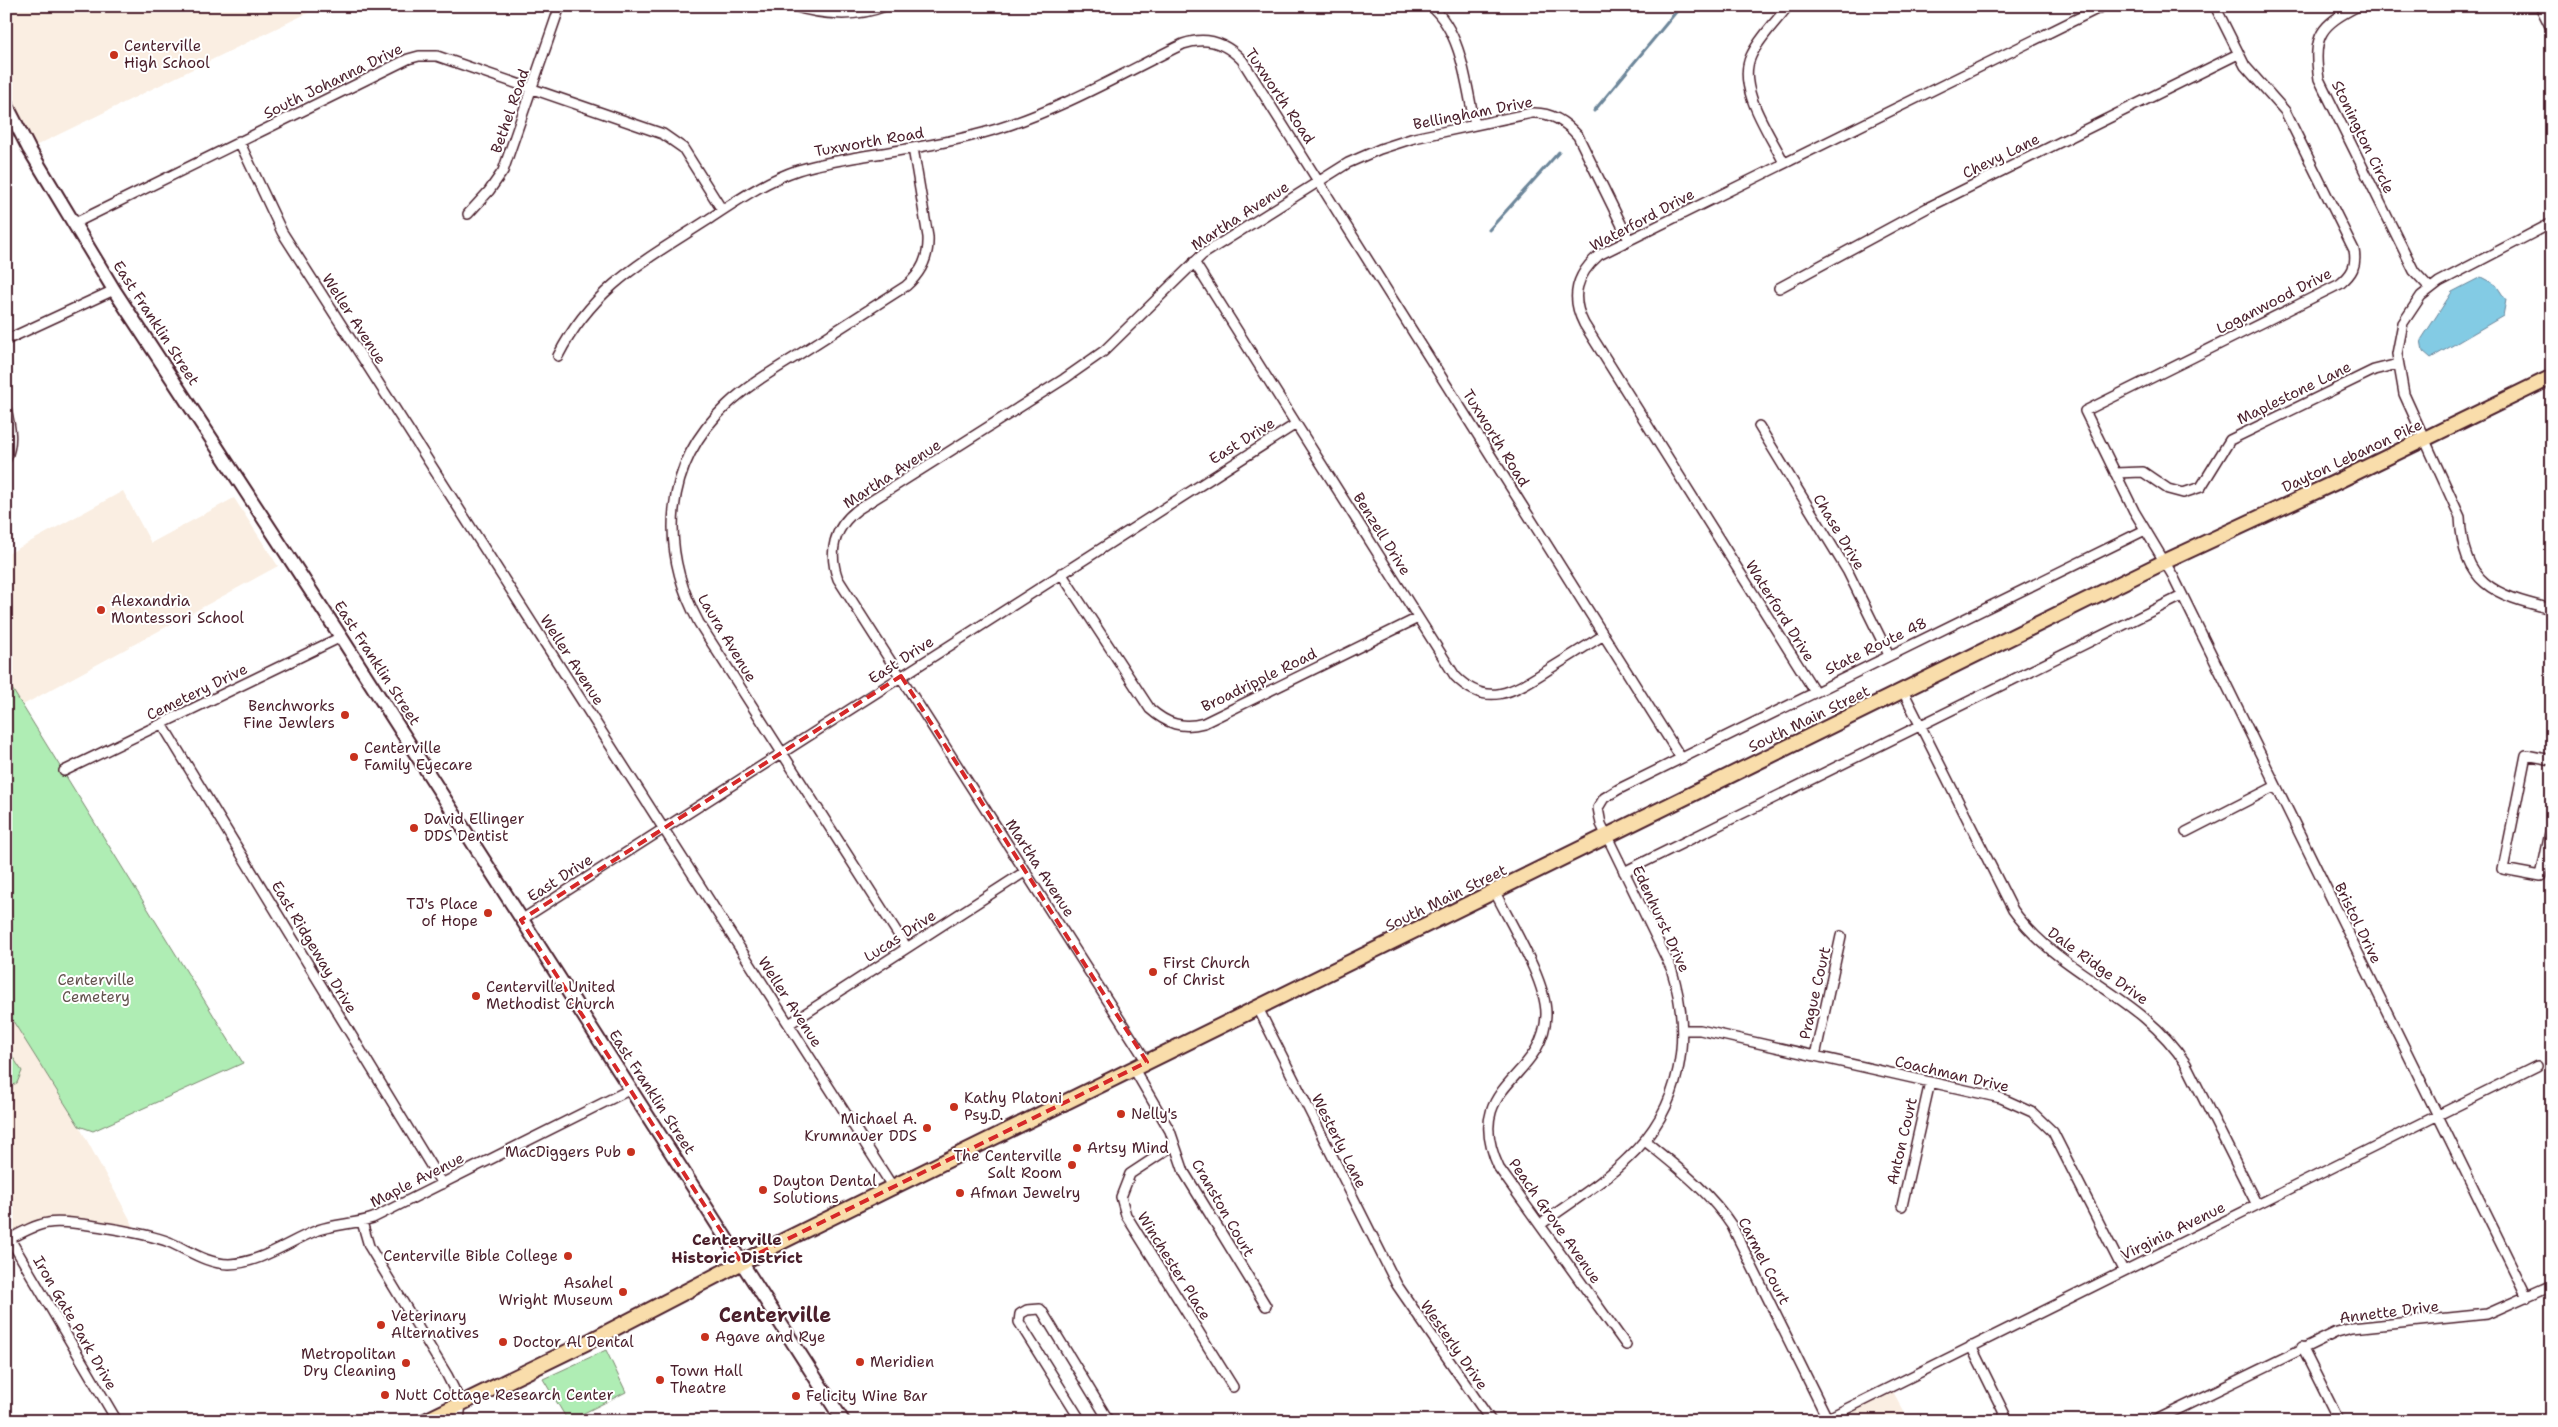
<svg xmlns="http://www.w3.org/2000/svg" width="2558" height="1427" font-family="'Shantell Sans',sans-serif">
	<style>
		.built { fill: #faeee2 }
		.green { fill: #afedb4; stroke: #7c8670 }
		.water { fill: #83cbe4; stroke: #6c869a }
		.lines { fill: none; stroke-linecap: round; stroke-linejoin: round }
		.stream { stroke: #6c869a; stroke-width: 3 }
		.street-casing { stroke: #4a1f2b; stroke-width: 12 }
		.secondary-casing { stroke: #4a1f2b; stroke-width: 16 }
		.primary-casing { stroke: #4a1f2b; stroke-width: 18 }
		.street { stroke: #fff; stroke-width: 9 }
		.secondary { stroke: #fff; stroke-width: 12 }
		.primary { stroke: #f9ddab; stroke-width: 14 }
		.marked { fill: none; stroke: #d62828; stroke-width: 4; stroke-dasharray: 10 6; stroke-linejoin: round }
		.poi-dot { fill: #c8321e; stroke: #fff; stroke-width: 2 }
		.labels { text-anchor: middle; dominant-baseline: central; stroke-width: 4; stroke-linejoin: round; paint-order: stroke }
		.poi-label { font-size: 15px; fill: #4a1f2b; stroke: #fff; text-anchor: start }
		.street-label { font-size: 15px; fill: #4a1f2b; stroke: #fff }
		.park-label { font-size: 15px; fill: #63524d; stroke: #fff }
		.neighbourhood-label { font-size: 16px; font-weight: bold; fill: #4a1f2b; stroke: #fff }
		.district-label { font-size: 20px; font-weight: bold; fill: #4a1f2b; stroke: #fff }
	</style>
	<rect width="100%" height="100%" fill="#fff"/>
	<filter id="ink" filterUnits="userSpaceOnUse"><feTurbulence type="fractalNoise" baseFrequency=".02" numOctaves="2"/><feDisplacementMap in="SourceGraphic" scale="10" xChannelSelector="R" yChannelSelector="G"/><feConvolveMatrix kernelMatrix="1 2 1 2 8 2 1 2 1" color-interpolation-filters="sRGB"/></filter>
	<g filter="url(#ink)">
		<path class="built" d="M6,6H322L29,149L6,104Z
			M123,491L151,543L234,498L278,566L21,706L6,679V555Z
			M6,1008L79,1126L138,1234L60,1222L6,1241Z
			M1890,1386L1909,1421H1822Z"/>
		<path class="green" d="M6,679L243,1063L93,1131L79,1126L6,1010Z
			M6,1047L22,1071L17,1083L6,1088Z
			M606,1350L626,1392L568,1421L543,1379Z"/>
		<path class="water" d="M2481,277L2496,285L2506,300L2503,316L2431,358L2423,351L2421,340L2452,292Z"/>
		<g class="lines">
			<path class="stream" d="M1594,111L1681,6
				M1489,230L1559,152"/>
			<g class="street-casing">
				<path id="street" d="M793,6C822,15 856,18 885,6
					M1431,6C1463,34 1466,86 1475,125
					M2215,6L2245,66L2285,111L2354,250C2357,266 2352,274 2340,284L2085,411L2134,511L2173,576L2527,1297
					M2358,6C2321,25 2312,35 2319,79L2414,271L2430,288
					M2540,6L2552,30
					M239,141L282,232L894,1189
					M1784,163C1770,134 1736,88 1751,56C1759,38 1776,22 1788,6
					M468,214L489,191L503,171L560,6
					M75,223L408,59L419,56H437L663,134L683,148L722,210
					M2552,223L2439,282L2421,296L2403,323L2397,354L2404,394L2460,517C2463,584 2493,595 2552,609
					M1194,262L1455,676C1489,711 1517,689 1551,668C1569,657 1586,646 1604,635
					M1779,288L1927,208L2238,54
					M6,340L114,290
					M558,356C593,287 644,261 706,221C735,202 765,181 798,170C820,163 842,160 864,156C909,149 954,142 997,129C1062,109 1122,74 1183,44C1206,36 1225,42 1242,60L1681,758
					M6,408C10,426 14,441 6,459
					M1759,426L1848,572L1889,655
					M2115,473L2143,472L2168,489L2183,493L2201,487L2230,440L2374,370L2398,364
					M1061,573L1150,709C1167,724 1182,729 1204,723L1418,618
					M1903,691L2013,910C2060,976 2140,993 2186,1064L2257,1205
					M1815,692L1584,324C1570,297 1576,275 1599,255L2103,6
					M162,724L442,1184
					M2552,760L2526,755L2503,869L2541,876L2552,823
					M64,771L341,637
					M2186,832L2276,786
					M1624,872L2182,596
					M1495,892C1510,923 1547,982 1546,1015C1544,1081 1460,1084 1499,1168L1626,1345
					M521,920L1296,424
					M907,948L699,623C659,549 663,465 727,405C747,386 771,372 795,357C832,333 869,310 906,286C922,272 929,257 928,237L913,148
					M1258,1008L1397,1285L1491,1421
					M789,1024L1026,871
					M1683,1030H1700L2001,1098L2032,1112L2053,1132L2123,1270
					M1815,1056L1841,936
					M1147,1062L838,579C828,552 834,528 857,510L1064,379L1104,351L1202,255L1348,163L1380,149L1414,138L1532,113C1552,112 1566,122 1578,136L1629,240
					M1134,1069L1170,1131L1184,1172L1266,1306
					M1645,1141C1677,1167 1709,1191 1732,1226L1827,1418
					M1174,1145L1130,1174L1121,1197L1126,1215L1233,1387
					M1902,1206L1930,1082
					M362,1222L369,1246L447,1375L461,1403L459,1421
					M1540,1225C1569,1203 1602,1184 1628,1158C1682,1108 1693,1036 1671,968L1601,824L1598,808L1604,798L1619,789L2145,530
					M10,1239L117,1421
					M6,1241C19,1234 34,1225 48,1223C68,1219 149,1234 169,1242C188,1250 207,1264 229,1264C261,1263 289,1241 318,1230C336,1224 355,1224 373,1218L631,1089
					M1971,1346L2008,1421
					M2302,1347L2339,1421
					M1081,1421L1019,1322L1020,1314L1027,1310L1040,1309L1042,1311L1109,1421
					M1822,1421L2537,1066
					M2154,1421L2337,1332L2352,1328L2487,1314L2552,1285"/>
			</g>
			<g class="secondary-casing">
				<path id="secondary" d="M6,104L29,149L114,290L341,637L843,1421"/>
			</g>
			<g class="primary-casing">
				<path id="primary" d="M425,1421L594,1339L783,1241L2164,562L2334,483L2552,377"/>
			</g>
			<use href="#street" class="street"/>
			<use href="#secondary" class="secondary"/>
			<use href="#primary" class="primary"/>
		</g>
	</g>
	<path class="marked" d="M901,676L1147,1062L741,1262L521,920Z"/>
	<g class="poi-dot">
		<circle cx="114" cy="55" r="5"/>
		<circle cx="101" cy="610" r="5"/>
		<circle cx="345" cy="715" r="5"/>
		<circle cx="354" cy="757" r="5"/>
		<circle cx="414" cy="828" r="5"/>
		<circle cx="488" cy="913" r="5"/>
		<circle cx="1153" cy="972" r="5"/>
		<circle cx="476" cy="996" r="5"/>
		<circle cx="954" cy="1107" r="5"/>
		<circle cx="1121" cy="1114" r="5"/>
		<circle cx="927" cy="1128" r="5"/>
		<circle cx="1077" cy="1148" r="5"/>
		<circle cx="631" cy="1152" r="5"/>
		<circle cx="1072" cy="1165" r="5"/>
		<circle cx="763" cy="1190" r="5"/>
		<circle cx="960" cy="1193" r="5"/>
		<circle cx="568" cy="1256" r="5"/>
		<circle cx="623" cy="1292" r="5"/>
		<circle cx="381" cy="1325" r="5"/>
		<circle cx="705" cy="1337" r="5"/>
		<circle cx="503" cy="1342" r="5"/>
		<circle cx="860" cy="1362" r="5"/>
		<circle cx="406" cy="1363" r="5"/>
		<circle cx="660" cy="1380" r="5"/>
		<circle cx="385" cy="1395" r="5"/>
		<circle cx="796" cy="1396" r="5"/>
	</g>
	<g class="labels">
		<g class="poi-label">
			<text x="124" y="46">Centerville<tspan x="124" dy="17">High School</tspan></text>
			<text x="111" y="601">Alexandria<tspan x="111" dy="17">Montessori School</tspan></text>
			<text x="335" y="706" text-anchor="end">Benchworks<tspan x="335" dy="17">Fine Jewlers</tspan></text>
			<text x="364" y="748">Centerville<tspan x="364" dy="17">Family Eyecare</tspan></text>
			<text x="424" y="819">David Ellinger<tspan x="424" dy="17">DDS Dentist</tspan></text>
			<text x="478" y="904" text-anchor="end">TJ's Place<tspan x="478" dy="17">of Hope</tspan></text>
			<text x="1163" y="963">First Church<tspan x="1163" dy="17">of Christ</tspan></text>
			<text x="486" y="987">Centerville United<tspan x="486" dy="17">Methodist Church</tspan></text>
			<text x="964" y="1098">Kathy Platoni<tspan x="964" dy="17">Psy.D.</tspan></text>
			<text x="1131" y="1114">Nelly's</text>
			<text x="917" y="1119" text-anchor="end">Michael A.<tspan x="917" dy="17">Krumnauer DDS</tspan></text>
			<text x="1087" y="1148">Artsy Mind</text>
			<text x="621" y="1152" text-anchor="end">MacDiggers Pub</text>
			<text x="1062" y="1156" text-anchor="end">The Centerville<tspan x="1062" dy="17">Salt Room</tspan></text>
			<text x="773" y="1181">Dayton Dental<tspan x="773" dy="17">Solutions</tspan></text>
			<text x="970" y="1193">Afman Jewelry</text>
			<text x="558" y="1256" text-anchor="end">Centerville Bible College</text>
			<text x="613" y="1283" text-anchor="end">Asahel<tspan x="613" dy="17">Wright Museum</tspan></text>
			<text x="391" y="1316">Veterinary<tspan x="391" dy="17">Alternatives</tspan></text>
			<text x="715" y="1337">Agave and Rye</text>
			<text x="513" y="1342">Doctor Al Dental</text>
			<text x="396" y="1354" text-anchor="end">Metropolitan<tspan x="396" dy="17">Dry Cleaning</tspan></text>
			<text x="870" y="1362">Meridien</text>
			<text x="670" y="1371">Town Hall<tspan x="670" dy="17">Theatre</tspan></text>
			<text x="395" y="1395">Nutt Cottage Research Center</text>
			<text x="806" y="1396">Felicity Wine Bar</text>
		</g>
		<g class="street-label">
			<text transform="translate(333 81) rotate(-26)">South Johanna Drive</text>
			<text transform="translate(1280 96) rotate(56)">Tuxworth Road</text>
			<text transform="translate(510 111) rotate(-71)">Bethel Road</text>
			<text transform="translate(1473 113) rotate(-11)">Bellingham Drive</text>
			<text transform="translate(2363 137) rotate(64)">Stonington Circle</text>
			<text transform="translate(869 142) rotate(-10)">Tuxworth Road</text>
			<text transform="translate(2001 156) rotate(-26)">Chevy Lane</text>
			<text transform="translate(1240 216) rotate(-33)">Martha Avenue</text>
			<text transform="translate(1642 220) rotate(-28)">Waterford Drive</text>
			<text transform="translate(2274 301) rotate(-27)">Loganwood Drive</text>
			<text transform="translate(354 319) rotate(57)">Weller Avenue</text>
			<text transform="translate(156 323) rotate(57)">East Franklin Street</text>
			<text transform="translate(2294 393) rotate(-26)">Maplestone Lane</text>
			<text transform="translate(1496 438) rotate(58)">Tuxworth Road</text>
			<text transform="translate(1242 441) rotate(-32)">East Drive</text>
			<text transform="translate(2352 456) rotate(-25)">Dayton Lebanon Pike</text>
			<text transform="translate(892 474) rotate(-33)">Martha Avenue</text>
			<text transform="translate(1839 532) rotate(59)">Chase Drive</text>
			<text transform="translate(1382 534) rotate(58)">Benzell Drive</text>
			<text transform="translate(1780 611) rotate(58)">Waterford Drive</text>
			<text transform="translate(727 638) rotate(59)">Laura Avenue</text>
			<text transform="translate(1876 646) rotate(-26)">State Route 48</text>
			<text transform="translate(572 660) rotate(57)">Weller Avenue</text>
			<text transform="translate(901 660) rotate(-33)">East Drive</text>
			<text transform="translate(377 663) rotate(57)">East Franklin Street</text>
			<text transform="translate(1259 680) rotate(-26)">Broadripple Road</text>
			<text transform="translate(197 692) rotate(-26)">Cemetery Drive</text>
			<text transform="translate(1809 719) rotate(-26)">South Main Street</text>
			<text transform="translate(1040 868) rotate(57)">Martha Avenue</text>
			<text transform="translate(560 878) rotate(-33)">East Drive</text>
			<text transform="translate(1446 898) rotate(-26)">South Main Street</text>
			<text transform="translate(1661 919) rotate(65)">Edenhurst Drive</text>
			<text transform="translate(2358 923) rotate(64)">Bristol Drive</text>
			<text transform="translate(900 936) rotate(-33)">Lucas Drive</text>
			<text transform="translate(314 947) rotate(59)">East Ridgeway Drive</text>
			<text transform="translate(2098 966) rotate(36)">Dale Ridge Drive</text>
			<text transform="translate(1815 993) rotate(-77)">Prague Court</text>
			<text transform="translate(790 1002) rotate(57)">Weller Avenue</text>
			<text transform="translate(1952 1074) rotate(13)">Coachman Drive</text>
			<text transform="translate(652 1092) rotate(57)">East Franklin Street</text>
			<text transform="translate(1339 1141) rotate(63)">Westerly Lane</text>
			<text transform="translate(1902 1141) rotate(-77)">Anton Court</text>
			<text transform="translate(417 1180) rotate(-27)">Maple Avenue</text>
			<text transform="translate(1223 1208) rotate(60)">Cranston Court</text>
			<text transform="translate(1555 1221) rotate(55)">Peach Grove Avenue</text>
			<text transform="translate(2173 1231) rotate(-26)">Virginia Avenue</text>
			<text transform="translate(1764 1261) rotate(63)">Carmel Court</text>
			<text transform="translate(1174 1266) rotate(58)">Winchester Place</text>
			<text transform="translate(2389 1312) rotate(-7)">Annette Drive</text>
			<text transform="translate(75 1323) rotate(60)">Iron Gate Park Drive</text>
			<text transform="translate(1454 1345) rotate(55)">Westerly Drive</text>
		</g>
		<g class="park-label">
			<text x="96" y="980">Centerville<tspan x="96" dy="17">Cemetery</tspan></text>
		</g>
		<g class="neighbourhood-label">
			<text x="737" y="1239">Centerville<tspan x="737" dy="18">Historic District</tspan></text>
		</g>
		<g class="district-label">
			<text x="775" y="1315">Centerville</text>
		</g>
	</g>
	<rect width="2558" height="1427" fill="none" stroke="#fff" stroke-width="25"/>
	<rect x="12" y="12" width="2533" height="1402" fill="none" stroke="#4a1f2b" stroke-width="2" filter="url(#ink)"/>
</svg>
